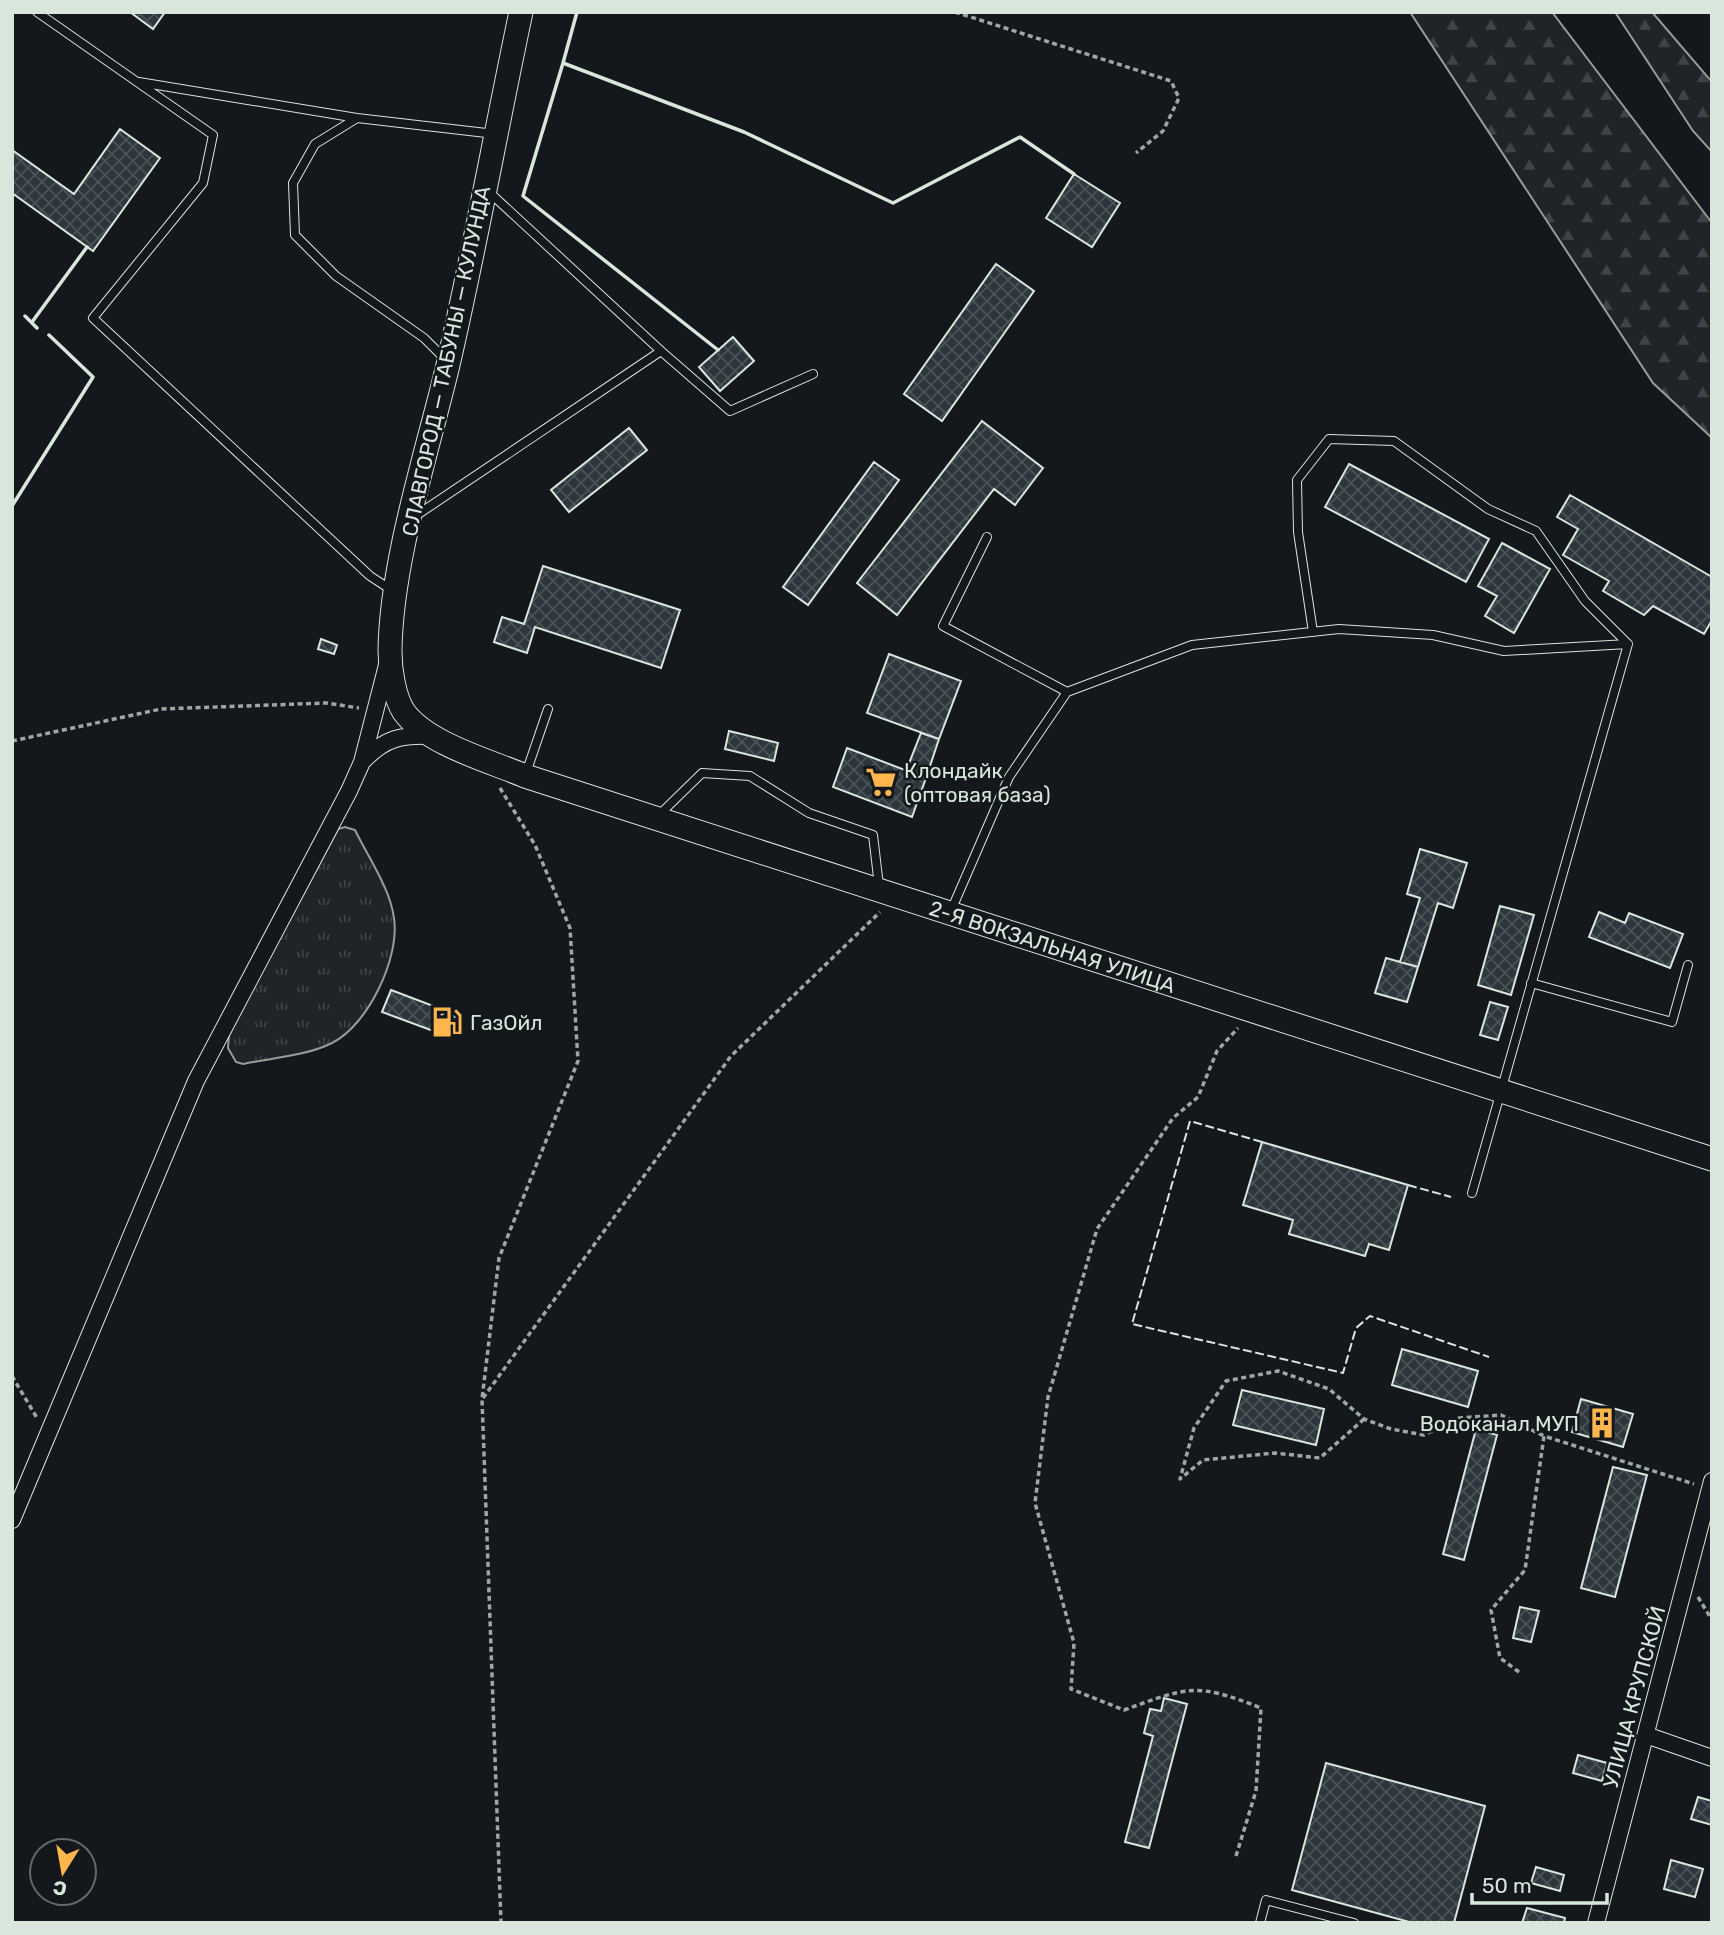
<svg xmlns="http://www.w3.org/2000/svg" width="1724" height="1935" font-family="Rubik,sans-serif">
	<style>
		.grass { fill: url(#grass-tufts); stroke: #939e99; stroke-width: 2 }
		.forest { fill: url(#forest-firs); stroke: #939e99; stroke-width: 2 }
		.building { fill: url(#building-cross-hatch); stroke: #d8e6dc; stroke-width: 2 }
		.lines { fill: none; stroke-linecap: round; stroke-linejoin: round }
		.service-casing { stroke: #d8e6dc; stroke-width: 10 }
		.minor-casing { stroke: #d8e6dc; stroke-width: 18 }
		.secondary-casing { stroke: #d8e6dc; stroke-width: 25 }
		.path { stroke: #9da8a2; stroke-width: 3.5; stroke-dasharray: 5 3.5; stroke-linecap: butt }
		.service { stroke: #14181c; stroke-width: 8 }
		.minor { stroke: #14181c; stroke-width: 16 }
		.secondary { stroke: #14181c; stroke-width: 23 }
		.fence { stroke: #d8e6dc; stroke-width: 2; stroke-dasharray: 9 3.5; stroke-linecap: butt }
		.wall { stroke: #d8e6dc; stroke-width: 3.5 }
		.labels { text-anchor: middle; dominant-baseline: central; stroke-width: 5; stroke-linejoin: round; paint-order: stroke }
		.street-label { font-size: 21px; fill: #d8e6dc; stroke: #14181c }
		.poi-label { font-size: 21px; fill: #d8e6dc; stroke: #14181c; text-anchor: start }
	</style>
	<defs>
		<pattern id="grass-tufts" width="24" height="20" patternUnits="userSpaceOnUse" patternTransform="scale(1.75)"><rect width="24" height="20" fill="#202428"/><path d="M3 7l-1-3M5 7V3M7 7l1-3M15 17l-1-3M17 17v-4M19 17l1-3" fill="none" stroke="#404447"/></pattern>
		<pattern id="forest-firs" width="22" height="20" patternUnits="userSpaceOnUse" patternTransform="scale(1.75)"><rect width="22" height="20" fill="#202428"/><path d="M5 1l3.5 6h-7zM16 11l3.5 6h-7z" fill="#404447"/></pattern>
		<pattern id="building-cross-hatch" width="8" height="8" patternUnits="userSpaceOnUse" patternTransform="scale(1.75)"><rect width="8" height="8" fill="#2c363c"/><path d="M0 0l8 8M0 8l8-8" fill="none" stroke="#4a5358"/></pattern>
	</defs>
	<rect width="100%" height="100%" fill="#14181c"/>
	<path class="grass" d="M345,827L355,830C368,857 390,888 394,918C400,958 368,1025 332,1043C306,1056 271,1058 243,1064L236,1062L228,1048L229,1034L338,829Z"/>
	<path class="forest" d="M1410,12H1552L1712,223V438L1653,383Z
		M1615,12H1652L1712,82V152L1693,131Z"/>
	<path class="building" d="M130,12H165L153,29Z
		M120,129L160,158L93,251L12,193V150L74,194Z
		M1074,174L1120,203L1092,247L1046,218Z
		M996,264L1034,291L942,421L904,394Z
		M733,337L754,361L720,391L699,367Z
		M982,421L1043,468L1015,505L994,489L897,615L857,583Z
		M629,428L647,450L569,512L551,490Z
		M874,462L899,480L808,605L783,587Z
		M1349,464L1489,539L1466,582L1325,507Z
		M1570,495L1712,577V620L1704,634L1653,606L1644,615L1603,591L1609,581L1563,555L1578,529L1557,517Z
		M1502,543L1550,569L1514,633L1485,616L1497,596L1478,586Z
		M543,566L680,610L661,668L535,627L527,653L494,642L502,617L524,624Z
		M321,639L337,645L334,654L318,649Z
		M889,654L961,681L939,739L867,713Z
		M729,731L778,743L774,761L725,749Z
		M921,733L939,739L926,778L906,771Z
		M847,748L926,778L912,817L833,787Z
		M1420,849L1467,863L1453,908L1438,903L1418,967L1400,962L1420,898L1407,894Z
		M1500,906L1534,915L1511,995L1478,985Z
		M1599,912L1625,923L1629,913L1683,934L1670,968L1589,937Z
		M1386,958L1418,967L1407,1002L1375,993Z
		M391,990L444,1010L436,1032L382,1012Z
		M1490,1002L1508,1007L1498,1040L1480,1035Z
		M443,1012L459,1018L454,1033L437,1028Z
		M1262,1142L1408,1185L1389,1250L1369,1244L1365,1256L1289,1234L1293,1220L1243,1205Z
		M1402,1349L1478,1371L1468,1407L1392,1385Z
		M1242,1390L1324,1409L1316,1445L1233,1425Z
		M1581,1399L1633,1414L1623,1447L1572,1432Z
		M1476,1429L1497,1435L1464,1560L1443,1554Z
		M1613,1467L1647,1475L1615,1597L1581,1588Z
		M1520,1607L1539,1611L1531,1642L1513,1638Z
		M1164,1698L1187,1704L1149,1848L1125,1842L1153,1736L1144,1733L1150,1709L1161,1711Z
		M1578,1755L1607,1763L1602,1781L1573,1773Z
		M1326,1763L1485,1806L1454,1923H1413L1292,1890Z
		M1698,1797L1712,1801V1825L1691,1819Z
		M1671,1860L1703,1869L1695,1897L1664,1889Z
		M1536,1867L1564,1875L1560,1891L1531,1883Z
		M1527,1908L1565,1918L1564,1923H1522Z"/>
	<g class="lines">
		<g class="service-casing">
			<path id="service" d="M37,12L213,135L203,183L93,318L370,576L393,591
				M139,82L357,118
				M661,351L730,411L813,374
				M445,359L424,338L336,276L295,235L293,183L315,144L357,118L495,134
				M414,517L661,351L488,191
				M987,537L943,626L1067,692
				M1313,632L1298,532L1297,480L1329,439L1394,441L1488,509L1536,531L1585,601L1628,644
				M526,773L548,709
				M658,816L702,773L750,776L809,813L873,835L879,886
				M950,913L1009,777L1067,692L1192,645L1339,629L1433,635L1504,651L1628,644
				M1531,983L1672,1022L1688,965
				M1472,1193L1628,644
				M1260,1923L1266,1900L1354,1923"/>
		</g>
		<g class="minor-casing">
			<path id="minor" d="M364,760C385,738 401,735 431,736
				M12,1520L196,1081L349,791L362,762L387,665
				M1646,1735L1712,1758
				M1596,1923L1712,1481"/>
		</g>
		<g class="secondary-casing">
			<g id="secondary">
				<path id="s1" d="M521,12C496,130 475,248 448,365C427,453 391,562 390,651C390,669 394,697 404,712C427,744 490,761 525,776L1712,1159"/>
			</g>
		</g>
		<path class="path" d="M955,12L1171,81L1179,98L1163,131L1136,153
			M12,741L161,709L326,703L359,708
			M500,788L535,845L570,928L578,1061L499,1258L482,1399L501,1923
			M12,1376L37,1418
			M483,1398L731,1056L880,912
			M1364,1419L1320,1458L1275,1453L1203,1460L1180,1479L1194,1428L1226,1381L1278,1371L1329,1389L1364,1419L1391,1429L1424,1435L1459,1418L1501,1415L1544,1436
			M1698,1597L1712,1620
			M1519,1672L1500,1658L1491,1610L1525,1570L1544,1436L1694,1484
			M1236,1856L1256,1791L1261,1708C1196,1682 1188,1687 1124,1710L1071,1689L1074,1643L1035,1503L1048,1397L1097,1229L1173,1118L1198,1097L1217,1051L1238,1028"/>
		<use href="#service" class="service"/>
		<use href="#minor" class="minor"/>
		<use href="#secondary" class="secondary"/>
		<path class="fence" d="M1262,1142L1190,1121L1132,1324L1343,1373L1356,1328L1370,1316L1489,1357
			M1408,1185L1451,1197"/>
		<path class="wall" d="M577,12L563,63L744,132L893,203L1020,137L1074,174
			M563,63L523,196L718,350
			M25,316L37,328
			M32,322L87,247
			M12,506L93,377L49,335"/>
	</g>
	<defs>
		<g id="supermarket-bare" transform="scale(2.415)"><path d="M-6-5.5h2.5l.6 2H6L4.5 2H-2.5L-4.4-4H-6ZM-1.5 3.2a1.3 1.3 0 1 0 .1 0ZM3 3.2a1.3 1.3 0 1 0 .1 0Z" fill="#ffb74d" stroke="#14181c" stroke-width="2.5" paint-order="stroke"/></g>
		<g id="fuel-bare" transform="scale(2.415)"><path d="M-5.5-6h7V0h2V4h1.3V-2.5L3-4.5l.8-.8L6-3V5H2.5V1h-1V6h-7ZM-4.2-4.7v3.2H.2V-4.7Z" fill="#ffb74d" stroke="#14181c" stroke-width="2.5" paint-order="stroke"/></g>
		<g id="building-bare" transform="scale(2.415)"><path d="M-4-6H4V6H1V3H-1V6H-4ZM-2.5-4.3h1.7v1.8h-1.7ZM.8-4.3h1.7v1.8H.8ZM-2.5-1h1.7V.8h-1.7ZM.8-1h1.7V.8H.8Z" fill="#ffb74d" stroke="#14181c" stroke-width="2.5" paint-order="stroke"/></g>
	</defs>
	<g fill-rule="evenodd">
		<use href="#supermarket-bare" x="881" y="782"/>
		<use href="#fuel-bare" x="447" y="1022"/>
		<use href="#building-bare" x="1602" y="1423"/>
	</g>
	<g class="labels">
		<g class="street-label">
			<text transform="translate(446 361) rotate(-78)">СЛАВГОРОД — ТАБУНЫ — КУЛУНДА</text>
			<text stroke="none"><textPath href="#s1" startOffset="1409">2-Я ВОКЗАЛЬНАЯ УЛИЦА</textPath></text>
			<text transform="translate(1634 1697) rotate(-75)">УЛИЦА КРУПСКОЙ</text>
		</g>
		<g class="poi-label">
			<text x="904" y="770">Клондайк<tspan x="904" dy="24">(оптовая база)</tspan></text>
			<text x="470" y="1022">ГазОйл</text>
			<text x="1579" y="1423" text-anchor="end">Водоканал МУП</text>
		</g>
	</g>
	<rect width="1724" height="1935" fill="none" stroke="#d8e6dc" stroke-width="28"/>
	<g transform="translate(63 1872) rotate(191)"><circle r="33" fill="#14181c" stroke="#626a69" stroke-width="2"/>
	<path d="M0-5L12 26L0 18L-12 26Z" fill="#ffb74d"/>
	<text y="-10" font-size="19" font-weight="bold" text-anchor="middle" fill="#d8e6dc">С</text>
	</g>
	<path d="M1472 1893v10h135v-10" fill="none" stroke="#d8e6dc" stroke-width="3.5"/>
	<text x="1482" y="1893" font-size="21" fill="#d8e6dc" stroke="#14181c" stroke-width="5" paint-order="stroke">50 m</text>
</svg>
